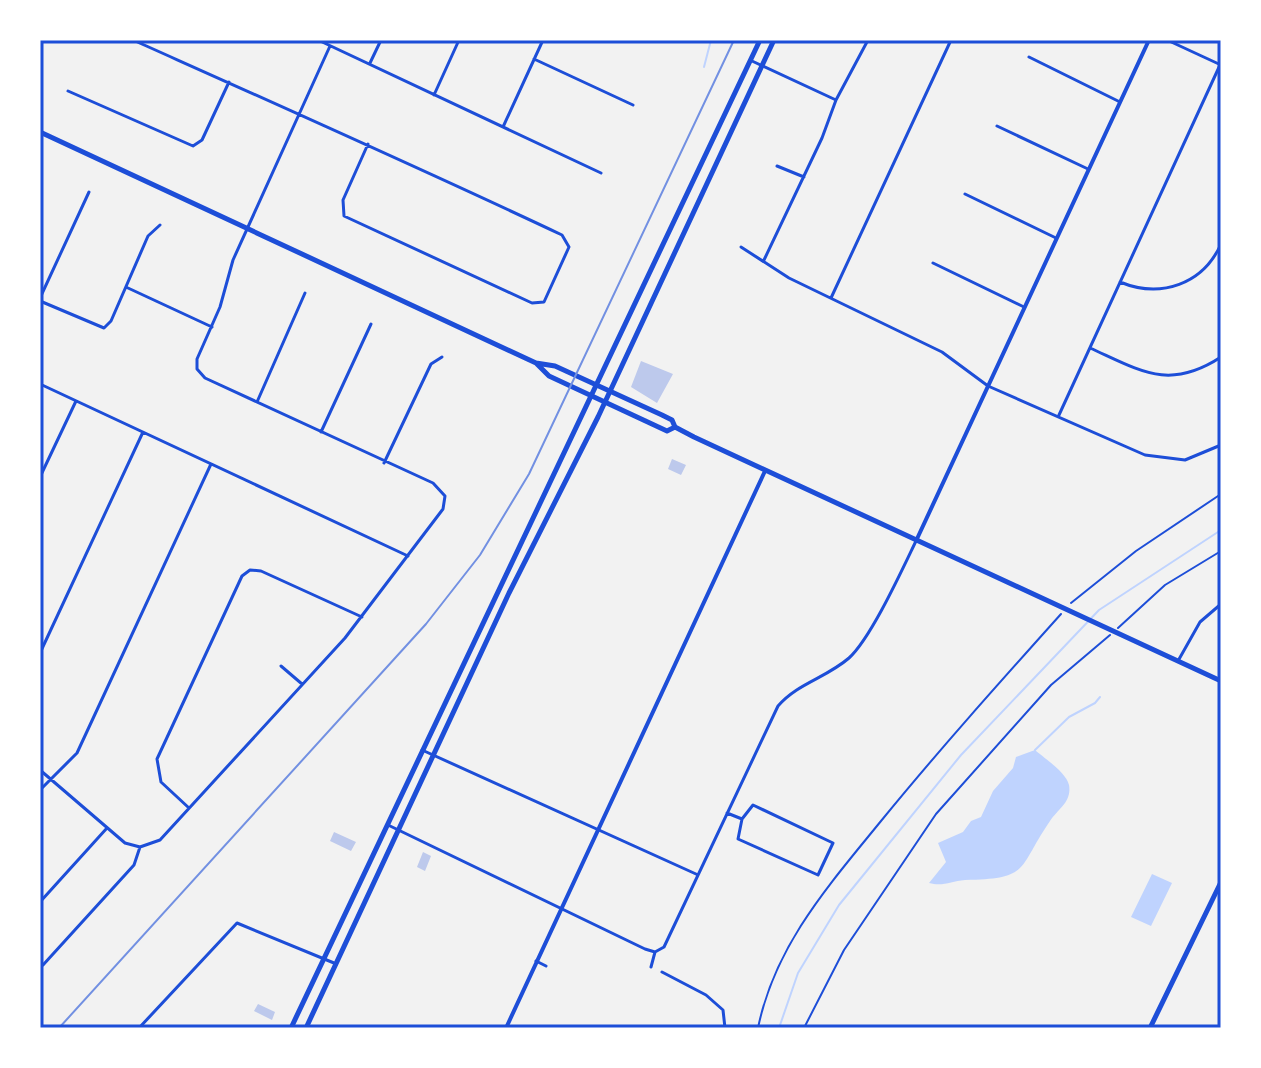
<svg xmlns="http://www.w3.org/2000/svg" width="1261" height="1068" font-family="'Archivo Narrow',sans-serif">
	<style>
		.water { fill: #bfd3fe }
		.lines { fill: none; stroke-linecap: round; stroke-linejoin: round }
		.stream { stroke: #bfd3fe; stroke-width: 2 }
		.building { fill: #bdc9ec }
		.path { stroke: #1d4ed8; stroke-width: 2 }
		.minor { stroke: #1d4ed8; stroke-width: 3 }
		.tertiary { stroke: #1d4ed8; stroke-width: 4 }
		.secondary { stroke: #1d4ed8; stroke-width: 5 }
		.primary { stroke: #1d4ed8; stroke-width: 5 }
		.rail { stroke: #7290e2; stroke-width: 2 }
		.neatline { fill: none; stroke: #1d4ed8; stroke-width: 3 }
	</style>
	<rect width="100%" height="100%" fill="#f2f2f2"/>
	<path class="water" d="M1035,750C1044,758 1066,772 1069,785C1072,802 1058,809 1050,821C1017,869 1031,879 965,880C951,881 943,887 929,883L946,862L938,843L963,832L971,821L981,817L993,791L1013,768L1016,757Z
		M1152,874L1172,883L1151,926L1131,917Z"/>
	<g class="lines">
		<path class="stream" d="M704,67L711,40
			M1035,750L1069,717L1095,703L1100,697
			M779,1028L798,973L839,905L961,755L1099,610L1221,530"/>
	</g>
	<path class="building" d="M641,361L673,374L657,403L631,387Z
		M672,459L686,465L681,475L668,469Z
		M334,832L356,842L351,851L330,841Z
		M423,852L431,856L425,871L417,867Z
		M258,1004L275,1012L272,1020L254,1011Z"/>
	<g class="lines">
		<path class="path" d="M1071,603L1136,551L1221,494
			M1118,628L1165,585L1221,551
			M758,1028C775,945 829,885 881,821C939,750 1000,682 1061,614
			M804,1028L844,950L936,814L1051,685L1110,635"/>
		<path class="minor" d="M133,40C276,104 420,168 562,235L569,247L544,302L532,303L344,216L343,200L368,144
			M318,40L601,173
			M1167,40L1221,65
			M1029,57L1120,102
			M534,59L633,105
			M752,61L836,100
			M370,63L381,40
			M68,91L193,146L202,140L229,82
			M434,95L459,40
			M997,126L1088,169
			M503,127L543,40
			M777,166L804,177
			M965,194L1056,238
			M741,247L789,278L942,352L988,386L1145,455L1185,460L1221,445
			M764,260L822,138L836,100L868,40
			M933,263L1024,307
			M1120,282C1161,299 1203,284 1221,244
			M128,288L212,327
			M40,298L89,192
			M831,298L951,40
			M40,301L104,328L111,321L148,236L160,225
			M1090,348C1141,371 1169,391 1221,357
			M40,384L408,556
			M257,402L305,293
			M1059,415L1220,65
			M321,432L371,324
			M384,463L431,364L442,357
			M40,477L76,401
			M40,653L143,432
			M1178,661L1200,622L1221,604
			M281,666L302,684
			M422,750L696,874
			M40,770L125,843L140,847L160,840L345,638L443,509L445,496L433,483L205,378L197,369V359L220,307L233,260L330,46
			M40,790L77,753L211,464
			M753,805L833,843L818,875L738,839L742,819Z
			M189,808L161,782L157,759L242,576L250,570L261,571L362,617
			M727,813L742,819
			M388,825L645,949L655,952L664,947L778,706C798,683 826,678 849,658C871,638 902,570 916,541
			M40,902L107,828
			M536,961L546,966
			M43,965L134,865L140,847
			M651,967L655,952
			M662,972L706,995L723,1010L725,1028
			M139,1028L237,923L334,963"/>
		<path class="tertiary" d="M916,541L1149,40
			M506,1028L765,471"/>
		<path class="secondary" d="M40,132L536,363L555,366L662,415L672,420L675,427L694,437L1221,681
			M537,364L549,376L667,431L675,427
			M1150,1028L1221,882"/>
		<path class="primary" d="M291,1028L760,40
			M306,1028L509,593L598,417L774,40"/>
		<path class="rail" d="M59,1028L426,624L480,555L529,474L734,40"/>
	</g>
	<rect width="1261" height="1068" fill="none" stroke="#ffffff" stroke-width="84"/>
	<rect x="42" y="42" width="1177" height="984" class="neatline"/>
</svg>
